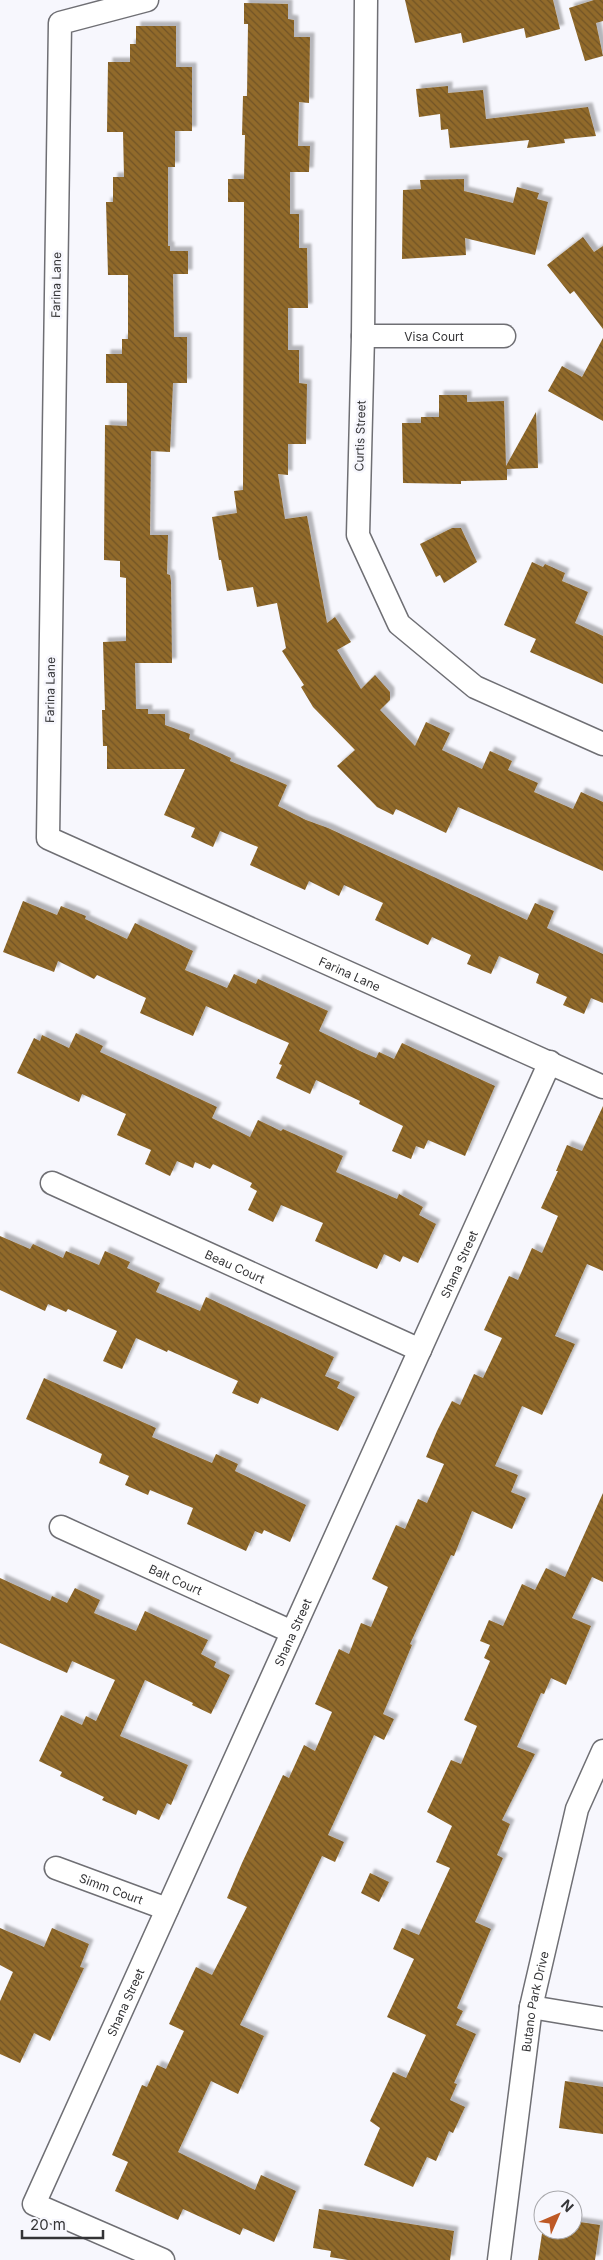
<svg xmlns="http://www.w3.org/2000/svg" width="603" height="2260" font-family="Inter,sans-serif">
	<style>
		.building { fill: url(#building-back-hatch); filter: url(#shadow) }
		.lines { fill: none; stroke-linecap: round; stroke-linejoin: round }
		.street-casing { stroke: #6f6f74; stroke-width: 25 }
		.street { stroke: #fff; stroke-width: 22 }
		.labels { text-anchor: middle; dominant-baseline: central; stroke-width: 5; stroke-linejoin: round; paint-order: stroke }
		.street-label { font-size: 12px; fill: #343436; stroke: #f7f7fd }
	</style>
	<defs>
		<pattern id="building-back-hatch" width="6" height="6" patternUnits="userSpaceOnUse" patternTransform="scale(1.25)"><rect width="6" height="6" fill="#916a2c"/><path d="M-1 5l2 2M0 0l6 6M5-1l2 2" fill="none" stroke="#715425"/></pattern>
		<filter id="shadow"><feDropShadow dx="4.5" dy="-4.5" stdDeviation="1" flood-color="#0004"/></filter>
	</defs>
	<rect width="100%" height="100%" fill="#f7f7fd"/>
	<path class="building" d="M405,0H553L560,29L526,38L524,28L463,43L461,33L415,43Z
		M594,0H603V21L596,23L603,56L585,61L569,8Z
		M244,3L288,4V19L294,20V37H310L309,103L299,102L298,146H310L309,172H290V214H299V248H307L308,308H288V350H299V383L307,384L306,444H288V475L278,474L285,519L307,516L327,623L335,617L351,642L337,650L361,689L375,675L390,692V700L380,710L415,746L426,722L450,733L442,750L482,769L490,751L512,761L508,770L538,783L534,792L573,809L581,792L603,802V871L458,807L446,833L396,809L393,815L377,807L337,766L355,750L313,707L301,687L304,685L282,651L286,648L277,603L257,607L253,587L227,591L221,560H219L212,517L237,513L234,491L243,490L244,202H228V179H244L245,135H242L243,96H247L248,24H244Z
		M136,26H176V67H192V131H175V167H168V246H170V251H188V274H173L174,337H187V383H173L170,452L151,451L150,535H168L167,574L170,575L171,581L172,663H135L136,709H148V714H165V725L190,734L189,739L231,758L230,761L287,785L278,806L306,820L328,828L527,920L535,903L554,911L547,928L603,954V1003L591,998L584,1014L563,1005L567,997L536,983L539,974L499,956L491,974L467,964L471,955L432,937L428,945L375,920L383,903L344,885L339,896L309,881L305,890L250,865L258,847L220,831L213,847L191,837L195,828L164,815L185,769H107V746H103L102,710H105L103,642L126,641V578L120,577V561L104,560L105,425L127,426V383H106V354H122V339H128V275H108L106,202H113V177H124L123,132H107L108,62H130V44H136Z
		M448,86V93L483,90L486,119L588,107L596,136L564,139L565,143L527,148L529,140L450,148L448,129L441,130L440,114L419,117L416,89Z
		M464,179V191L513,203L517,187L539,193L537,199L548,202L535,255L465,238L466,255L402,259L403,190L421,189L420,180Z
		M583,237L594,252L603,246V329L574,291L570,294L547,265Z
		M603,338V421L548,391L562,366L582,377Z
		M439,395H467V402L504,401L506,466L536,412L538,468L507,469V480L461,481V484L403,483L402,423H421V417H439Z
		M452,528H461L477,562L444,583L440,575L436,577L420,544Z
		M532,562L543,567L545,564L565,573L562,581L588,592L575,623L603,636V684L530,652L536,639L504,625Z
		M23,901L57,915L61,906L86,916L85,919L127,939L135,923L193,951L185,970L227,988L234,974L256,984L258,979L328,1011L319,1031L362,1052L376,1058L379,1052L394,1059L402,1043L495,1086L465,1156L428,1140L424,1149L416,1146L411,1159L392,1151L403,1126L359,1104L360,1101L316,1080L310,1094L276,1078L282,1065L279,1064L289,1043L206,1006L193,1036L140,1013L146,998L97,975L94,979L58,961L54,972L3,952Z
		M76,1033L103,1046L100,1052L217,1107L212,1118L250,1137L258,1120L281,1131L283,1129L343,1156L336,1172L397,1199L399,1194L423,1207L419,1215L436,1224L418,1263L403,1256L400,1262L384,1254L377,1269L315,1241L323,1223L281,1205L273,1222L248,1210L257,1191L250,1187L252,1183L213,1164L210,1169L195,1162L193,1168L177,1161L170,1176L145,1164L151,1150L117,1135L126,1114L82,1094L79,1102L17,1073L34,1038L40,1041L42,1035L69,1048Z
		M603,1106V1271L587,1264L555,1336L575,1344L542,1415L522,1406L495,1466L518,1475L511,1492L526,1498L512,1529L472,1511L454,1556L451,1555L410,1644L412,1645L383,1714L394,1719L384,1740L374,1735L328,1835L344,1842L335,1862L322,1856L240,2025L264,2036L238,2094L211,2081L178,2152L255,2190L261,2175L296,2191L274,2242L243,2228L240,2235L183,2209L178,2220L115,2191L128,2162L112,2155L142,2085L147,2087L157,2065L166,2069L184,2031L169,2024L196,1967L212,1975L247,1907L227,1898L242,1863L283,1775L289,1778L304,1745L315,1751L332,1712L315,1704L339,1649L349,1654L361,1623L371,1627L388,1587L372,1579L396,1525L405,1529L418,1499L427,1503L444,1464L426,1457L437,1431L452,1401L460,1405L474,1374L483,1378L502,1338L484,1330L509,1276L518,1280L532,1248L542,1253L558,1216L541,1208L558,1171H556L567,1145L582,1151Z
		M0,1236L30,1249L33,1244L63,1258L66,1251L99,1265L105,1251L130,1262L127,1268L160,1283L156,1292L200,1311L206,1297L334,1357L325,1376L340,1382L337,1388L355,1397L338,1431L261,1397L258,1404L232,1393L238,1381L168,1350L167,1352L136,1338L122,1369L103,1361L117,1331L68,1309L66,1312L48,1304L45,1311L0,1290Z
		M44,1378L156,1428L152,1437L212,1463L216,1454L238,1464L235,1471L306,1505L290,1542L264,1530L262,1534L255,1531L246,1551L187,1524L193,1508L150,1490L148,1495L125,1485L129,1476L99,1463L102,1454L26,1419Z
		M603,1493V1582L592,1577L572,1618L591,1626L566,1685L551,1678L544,1694L541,1693L517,1747L535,1754L502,1820L510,1824L497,1855L503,1858L475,1922L491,1929L457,2008L463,2011L456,2025L476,2034L454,2083L457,2084L450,2100L465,2107L453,2133L449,2131L436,2161L427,2157L413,2187L364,2165L380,2128L370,2121L393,2072L406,2078L426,2035L387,2017L414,1959L393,1949L402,1928L419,1935L450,1868L436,1862L452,1826L427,1812L451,1760L461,1764L477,1726L464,1720L490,1661L484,1658L490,1645L480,1641L489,1620L503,1626L522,1584L535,1590L546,1568L565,1577Z
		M0,1578L50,1601L52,1596L67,1603L75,1588L100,1600L94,1613L136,1631L145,1611L208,1640L201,1654L216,1662L214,1667L230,1675L211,1714L192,1705L193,1703L145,1680L120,1736L188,1765L171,1805L167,1803L159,1820L138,1810L136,1815L102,1800L104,1797L60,1776L62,1772L39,1761L61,1715L82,1725L86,1716L96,1721L115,1680L72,1661L67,1673L0,1643Z
		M370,1873L389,1882L379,1902L361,1893Z
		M0,1928L44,1947L52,1928L89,1944L80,1967L84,1968L50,2041L34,2033L20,2063L0,2054V2001L13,1972L0,1965Z
		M565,2081L603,2087V2134L559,2128Z
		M319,2209L454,2231L450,2260H348L330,2257L331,2251L313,2248Z
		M573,2221L600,2225L595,2260H538L543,2227V2230H573Z"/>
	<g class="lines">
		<g class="street-casing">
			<g id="street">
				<path id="s1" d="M147,0L60,23L48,838L603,1087"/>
				<path d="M366,0L363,336L358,535L399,624L475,687L603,744"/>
				<path id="s2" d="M363,336H504"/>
				<path id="s3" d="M52,1183L420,1350"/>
				<path id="s4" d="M61,1527L292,1632"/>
				<path id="s5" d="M56,1868L167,1909"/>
				<path d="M531,2007L603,2019"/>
				<path id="s6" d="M163,2260L34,2204L550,1062"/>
				<path id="s7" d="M499,2260L531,2007L577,1809L603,1751"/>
			</g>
		</g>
		<use href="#street" class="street"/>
	</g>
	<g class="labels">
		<g class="street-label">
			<text transform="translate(56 285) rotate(-89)">Farina Lane</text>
			<text stroke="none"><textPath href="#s2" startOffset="71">Visa Court</textPath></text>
			<text transform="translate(360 436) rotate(-88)">Curtis Street</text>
			<text transform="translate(50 690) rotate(-89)">Farina Lane</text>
			<text stroke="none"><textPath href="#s1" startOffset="1236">Farina Lane</textPath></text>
			<text stroke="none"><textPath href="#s6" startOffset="1172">Shana Street</textPath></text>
			<text stroke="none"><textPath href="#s3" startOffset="201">Beau Court</textPath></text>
			<text stroke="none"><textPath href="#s4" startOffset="126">Balt Court</textPath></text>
			<text stroke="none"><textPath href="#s6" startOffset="768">Shana Street</textPath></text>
			<text stroke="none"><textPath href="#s5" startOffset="59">Simm Court</textPath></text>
			<text stroke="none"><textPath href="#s6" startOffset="362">Shana Street</textPath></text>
			<text stroke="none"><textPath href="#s7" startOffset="261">Butano Park Drive</textPath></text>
		</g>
	</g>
	<g transform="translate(558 2215) rotate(45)"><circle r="24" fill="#f7f7fd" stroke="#a9a9ad"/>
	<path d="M0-4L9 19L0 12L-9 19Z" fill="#be5925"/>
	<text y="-8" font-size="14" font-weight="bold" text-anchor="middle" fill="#343436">N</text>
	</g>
	<path d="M22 2230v8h81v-8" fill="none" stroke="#343436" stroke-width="2.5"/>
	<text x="30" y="2230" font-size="15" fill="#343436" stroke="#f7f7fd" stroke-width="4" paint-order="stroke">20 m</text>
</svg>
